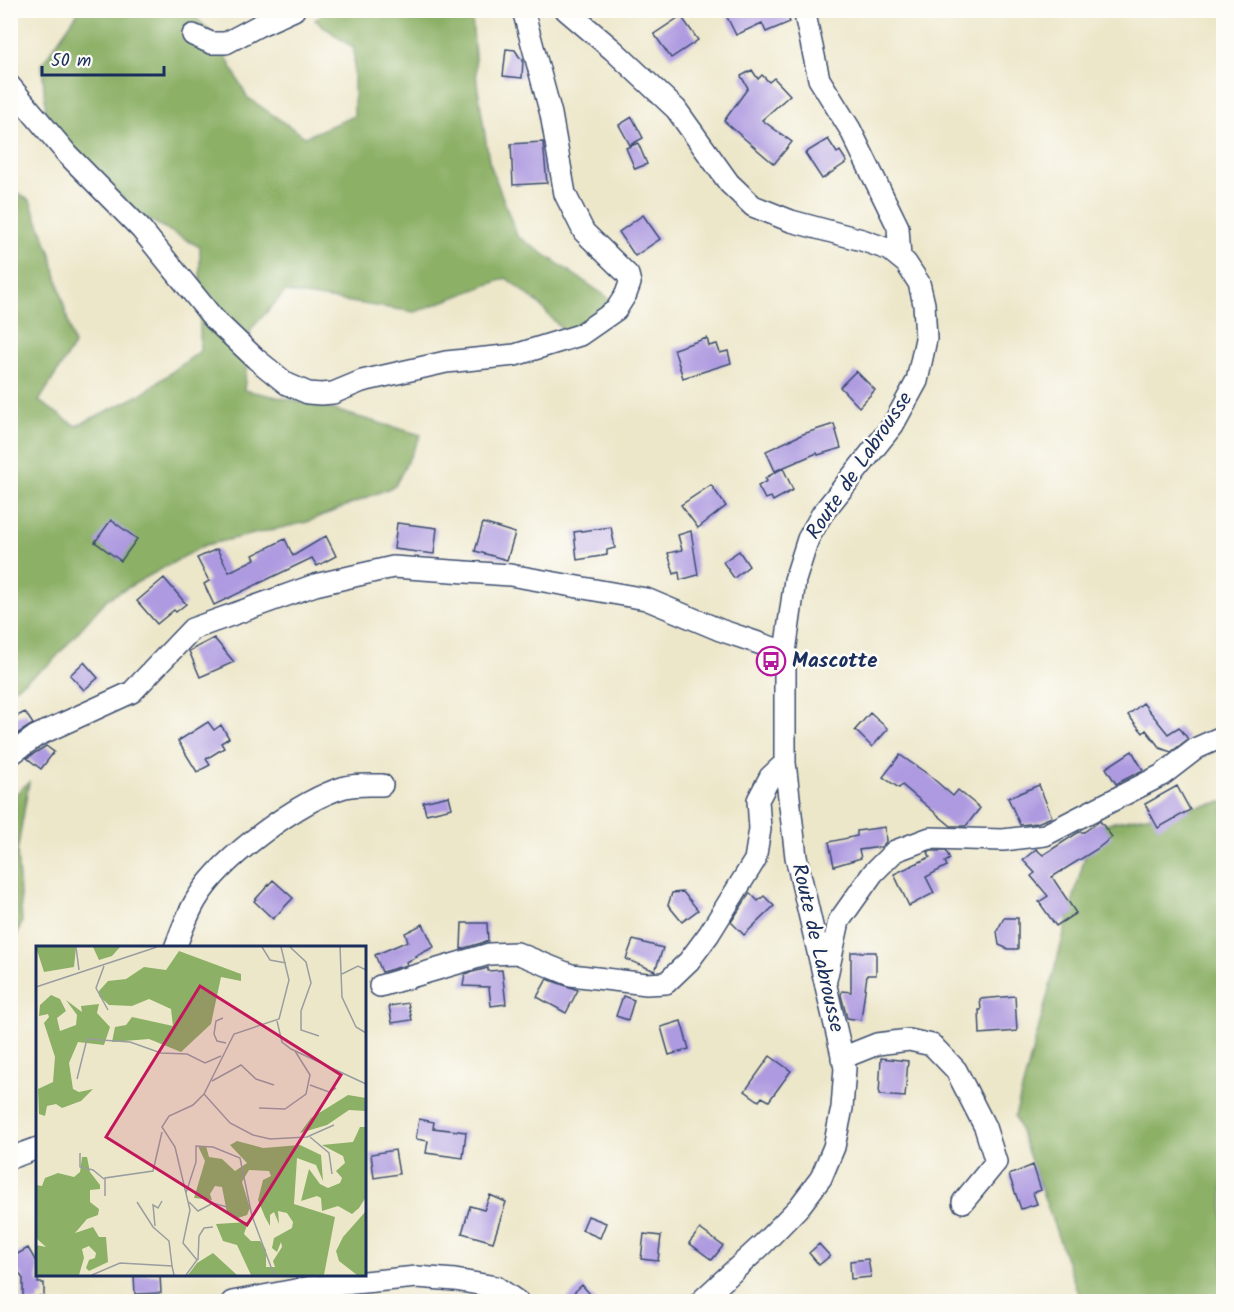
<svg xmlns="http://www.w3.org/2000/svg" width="1234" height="1312" font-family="Kalam,sans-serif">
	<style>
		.forest { fill: #8cb066; stroke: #547062; stroke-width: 1.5 }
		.building { fill: #ad9ae0 }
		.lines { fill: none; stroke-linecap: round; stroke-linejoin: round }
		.minor-casing { stroke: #3a4b6e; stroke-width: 24 }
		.minor { stroke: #fff; stroke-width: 21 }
		.labels { text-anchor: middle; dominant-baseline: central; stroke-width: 5; stroke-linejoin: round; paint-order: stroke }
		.street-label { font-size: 21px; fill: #1b2f5e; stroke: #fdfcf7 }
		.poi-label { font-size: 21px; font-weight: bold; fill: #1b2f5e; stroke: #fdfcf7; text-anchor: start }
		.inset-road { fill: none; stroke: #999d9f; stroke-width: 1.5 }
		.view { fill: #c2185b; fill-opacity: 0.15; stroke: #c2185b; stroke-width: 3 }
		.inset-edge { fill: none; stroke: #1b2f5e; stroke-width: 3 }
	</style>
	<rect width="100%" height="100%" fill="#fdfcf7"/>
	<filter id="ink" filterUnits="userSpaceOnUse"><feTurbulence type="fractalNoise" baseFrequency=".0167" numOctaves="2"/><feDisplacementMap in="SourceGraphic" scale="12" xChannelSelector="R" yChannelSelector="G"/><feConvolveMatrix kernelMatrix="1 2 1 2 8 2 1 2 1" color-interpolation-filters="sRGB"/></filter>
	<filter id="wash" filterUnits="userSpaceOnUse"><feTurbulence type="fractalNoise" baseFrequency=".008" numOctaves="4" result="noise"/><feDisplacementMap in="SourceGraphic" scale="24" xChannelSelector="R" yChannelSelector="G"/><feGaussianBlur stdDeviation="1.35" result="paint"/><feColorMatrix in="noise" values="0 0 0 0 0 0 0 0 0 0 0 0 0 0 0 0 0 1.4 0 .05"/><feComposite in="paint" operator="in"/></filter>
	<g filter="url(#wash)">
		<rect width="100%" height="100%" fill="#ede7ca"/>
		<path class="forest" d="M79,11H189L216,37L247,97L305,137L354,116V49L315,20L327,11H468L472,17L477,83L489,161L517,236L616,303L567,335L537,302L506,278L415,312L285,292L251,329L244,390L320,406L421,435L395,486L307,522L205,545L107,599L50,664L11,690L10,188L30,201L51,254L74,345L39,401L76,426L142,394L200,351V247L140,215L73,149L46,115L42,64Z
			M29,782L17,852L22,922L11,950V798Z
			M1223,802V1301H1081L1015,1116L1093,826Z"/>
		<g id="blocks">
			<path class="building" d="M732,10H791L785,13L790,22L766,32L762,23L736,35L727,17L734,14Z
				M681,16L698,40L671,58L654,34Z
				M506,49L515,50L520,58L523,59L522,78L503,76Z
				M752,70L758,79L762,75L769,82L774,78L790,95L762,120L792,142L774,164L724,121L748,88L741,76Z
				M632,117L643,138L630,145L619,125Z
				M828,139L837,153L840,151L847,162L822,179L805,153Z
				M543,142L547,183L513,185L511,144Z
				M638,143L647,164L635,169L626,148Z
				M643,215L660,239L635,256L619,232Z
				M707,338L709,346L717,344L720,353L728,351L731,363L683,378L674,349Z
				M856,371L875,390L859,407L840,387Z
				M834,424L841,448L818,455L817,453L775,471L766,451L803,434Z
				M783,468L793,490L773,501L771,497L765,499L758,486L767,481L765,478Z
				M711,485L726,506L698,528L681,505Z
				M111,520L137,539L121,561L95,542Z
				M397,523L437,528L434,554L394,549Z
				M483,523L515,533L507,560L475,551Z
				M611,527L615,548L607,550V555L577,560L574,532Z
				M691,531L698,575L680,580L679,572L674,574L668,553L682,550L678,535Z
				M326,536L336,556L317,566L312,558L214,605L204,584L209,581L197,558L217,549L229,572L255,559L253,555L285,539L293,556Z
				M739,551L749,566L734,578L723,562Z
				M164,578L186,604L176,612L174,610L157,624L137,601Z
				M214,638L234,662L200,677L189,651Z
				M84,662L98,678L84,690L70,675Z
				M1143,703L1168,734L1179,727L1188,739L1171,752L1160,748L1146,730L1143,733L1128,715Z
				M25,712L33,724L14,736L10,730V718L12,719Z
				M870,713L888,729L872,747L855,730Z
				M208,722L214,730L221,725L229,738L221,743L224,748L206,759L210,765L197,772L178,741Z
				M46,746L54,752L41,769L27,758Z
				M1132,751L1143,770L1116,784L1106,768Z
				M900,755L929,775L953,796L958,790L980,808L966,826H951L902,785L899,788L883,777Z
				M1039,785L1052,817L1037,823L1020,825L1008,798Z
				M1177,786L1190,810L1158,828L1145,804Z
				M449,796L452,808L426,814L423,802Z
				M1100,821L1112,837L1097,849L1052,877L1076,913L1056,926L1039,902L1048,896L1031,876L1035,873L1023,860L1036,849L1043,855L1079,832H1084Z
				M885,827L886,842L881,847L859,850L861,858L834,866L829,842L857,836V831Z
				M932,851H946L950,859L945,862L947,866L926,877L934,893L909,906L894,874L930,857L928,852Z
				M273,880L293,898L273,919L254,901Z
				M683,892L698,910L682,922L668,905L672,893Z
				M750,893L758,901L764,896L774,906L744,935L731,922Z
				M1004,918H1018V949H1008L999,945L997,931Z
				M462,923H487L488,941L461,949Z
				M423,924L434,947L416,956L417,957L406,962L407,965L382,972L375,955L408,941L405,933Z
				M633,940L663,948L655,971L626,959Z
				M851,952H876V975H867L861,1020L847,1018L841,995L842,991L851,992Z
				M488,968V971L502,970L506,1004L491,1006L489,987L463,986L465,974Z
				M547,979L578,990L566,1013L537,997Z
				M623,996L634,1000L628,1020L616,1016Z
				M1015,996L1017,1031L980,1034L979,1010H981L980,999Z
				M408,1003L412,1020L392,1023L389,1006Z
				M681,1021L689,1049L669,1055L661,1027Z
				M770,1056L791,1071L769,1101L762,1097L759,1101L745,1091Z
				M881,1058L908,1061L905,1097L879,1095Z
				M419,1119L434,1122L433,1128L466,1132L463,1158L426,1153L428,1141L416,1139Z
				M395,1150L399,1174L374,1178L371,1154Z
				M1033,1165L1041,1190L1033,1193L1037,1204L1021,1209L1009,1175Z
				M490,1195L506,1202L493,1242L462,1233L470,1206L484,1210Z
				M588,1216L606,1223L600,1238L582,1230Z
				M700,1229L723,1246L712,1260L689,1243Z
				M644,1234L661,1236L658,1261L641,1259Z
				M819,1244L830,1256L819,1265L809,1253Z
				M28,1248L38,1265V1283H44V1296H39V1302H23V1279L10,1258Z
				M868,1259L871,1277L851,1279L850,1261Z
				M134,1275H160L161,1293L135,1294Z
				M582,1285L597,1302H564Z"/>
		</g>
	</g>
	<g filter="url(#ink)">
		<use href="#blocks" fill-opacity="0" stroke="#3a4b6e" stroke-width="1.5"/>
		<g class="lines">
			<g class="minor-casing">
				<path id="minor" d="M566,10L613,50L676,109L729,183L753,206L791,221L862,240L890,250L906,263L919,283L924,304L926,339L917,381L893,425L822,514L808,539L795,580L785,652V763L796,857L845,1068L842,1108L834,1147L821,1178L799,1207L763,1244L700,1302
					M804,10L819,79L850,129L898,227L900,258
					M193,35L211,43H226L258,26L294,10
					M10,86L68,155L141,229L214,319L256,359L287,384L308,393L321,394L333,393L362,381L446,362L515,355L580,335L616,310L626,294L630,283L628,275L584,232L565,194L551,114L523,10
					M10,755L36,736L132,692L192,629L315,585L393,567L510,575L646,599L720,630L785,652
					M175,948C182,930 188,912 198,897C223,857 300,800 345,787C357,784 369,785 382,785
					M826,980L839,921L873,873L895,851L930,838L1003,840L1045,835L1162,775L1197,748L1224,736
					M380,986L489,954L517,953L571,975L647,984L666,983L689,961L709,934L755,860L760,829L758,800L770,777L785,763
					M842,1058L877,1044L909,1040L932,1045L956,1070L985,1127L996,1162L963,1202
					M10,1158L38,1148
					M232,1302L311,1287L417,1277L455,1280L496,1287L518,1302"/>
			</g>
			<use href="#minor" class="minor"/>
		</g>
	</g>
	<defs>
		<g id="bus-ring" transform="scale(1.5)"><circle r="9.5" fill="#fdfcf7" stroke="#b5179e" stroke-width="1.5"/><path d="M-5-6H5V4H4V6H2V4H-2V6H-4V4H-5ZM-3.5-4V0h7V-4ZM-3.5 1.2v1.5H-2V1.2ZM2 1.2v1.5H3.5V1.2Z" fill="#b5179e"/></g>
	</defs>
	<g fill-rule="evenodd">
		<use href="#bus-ring" x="771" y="661"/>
	</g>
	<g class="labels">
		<g class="street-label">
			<text transform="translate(860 466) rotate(-56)">Route de Labrousse</text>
			<text transform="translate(817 948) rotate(77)">Route de Labrousse</text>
		</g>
		<g class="poi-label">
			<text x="792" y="661">Mascotte</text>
		</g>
	</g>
	<g transform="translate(36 946)">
		<rect width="330" height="330" fill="#ede7ca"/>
		<path d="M0,1H40L38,21L8,26ZM57,1H84L76,10L63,14ZM143,5L205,28V35L185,31L175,78L145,106L113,93L76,96L79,81L90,79L96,71L137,80L135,63L113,53L96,60L73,59L63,50V45L72,35L90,33L108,21L130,24ZM15,49L24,53L30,65L21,72L24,85L40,79L41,69L30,54L46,66L45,60L63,58L61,67L74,81L68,99L42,96L33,117L37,143L43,146L57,143L45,155L26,162L20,158L11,160L9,170L3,168L2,143L17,136L19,111L8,77L13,71L12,68L3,70L4,59ZM312,149L330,152V165L313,164L291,179L264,187L275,172ZM324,181H330V251L323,262L316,268L302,260L286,265L285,252L281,250L265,255L273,223L284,238L292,242L304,237L306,232L300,225L309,217L307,210L286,199L317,196ZM201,195L227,202L264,199L285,209L287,235L280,219L261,212L258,258L299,271L288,329H215L201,299L187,295L180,278L212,276L208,288L215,295H224L230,304V321H239L237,315L246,301L245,296L241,306L236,302L238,292L256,282L257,276L251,267L242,265L243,278L238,266L234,269V280L229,271L222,254L227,234L235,230L233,225L213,224L206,236L214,262L211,269L199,273L191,267L186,241L179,240L174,248L176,254L158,252L169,215L162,200H170L173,211L186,213L199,225L211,217L194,199ZM46,211H51L54,226L64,239V243L54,244V256L63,263L62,269L51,273L39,287L57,281L63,291H70L72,316L53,325L50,322L53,314L59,312L60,307L53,300L46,303L48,312L43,329H0V299L10,301L0,292V239L6,240L9,232L22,227L38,231L44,226ZM330,265V329H321L303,315L300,305L307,291ZM177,307L201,329H152L161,317Z" fill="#8cb066"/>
		<path class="inset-road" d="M40,1L43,24M226,1L234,14L250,17M254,1L270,16L275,37L265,65V84L283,90M304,1L306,51L320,81L330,87M68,20L60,42L72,64M306,28L322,20L330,24M0,41L121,1M187,72L180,75L178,88L181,95L190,97M241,75L246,96L255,103L330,138M41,133L51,93L94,96L125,107L151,108L169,117L185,110M176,135L205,119L220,133L238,139M274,139L293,146L300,142M168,148L194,177L217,189L234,193L271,191L298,179M223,162L249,163L270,148L274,129L259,105M274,191L293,207L296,228M44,207V221L57,224L68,233M150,247L160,216V200L177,201L204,212L216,270L238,329M69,250V232L117,225L126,186M101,256L117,281L133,295L136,320M153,256L162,265L177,257L191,261M119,280L117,259L122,262L126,255M162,314L163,290L168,282L177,281M56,329L84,317L136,320L138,329M150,329L161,314L147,297L154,264L139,201L126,181L133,170L157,159L168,148L198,88L243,73L253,34L245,1"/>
		<path class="view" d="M164,40L305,129L211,279L70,191Z"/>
		<rect width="330" height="330" class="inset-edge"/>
	</g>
	<rect width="1234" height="1312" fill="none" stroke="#fdfcf7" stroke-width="36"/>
	<path d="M42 66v9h122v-9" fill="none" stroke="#1b2f5e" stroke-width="3"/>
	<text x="51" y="66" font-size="18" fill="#1b2f5e" stroke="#fdfcf7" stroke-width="4.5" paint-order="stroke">50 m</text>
</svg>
